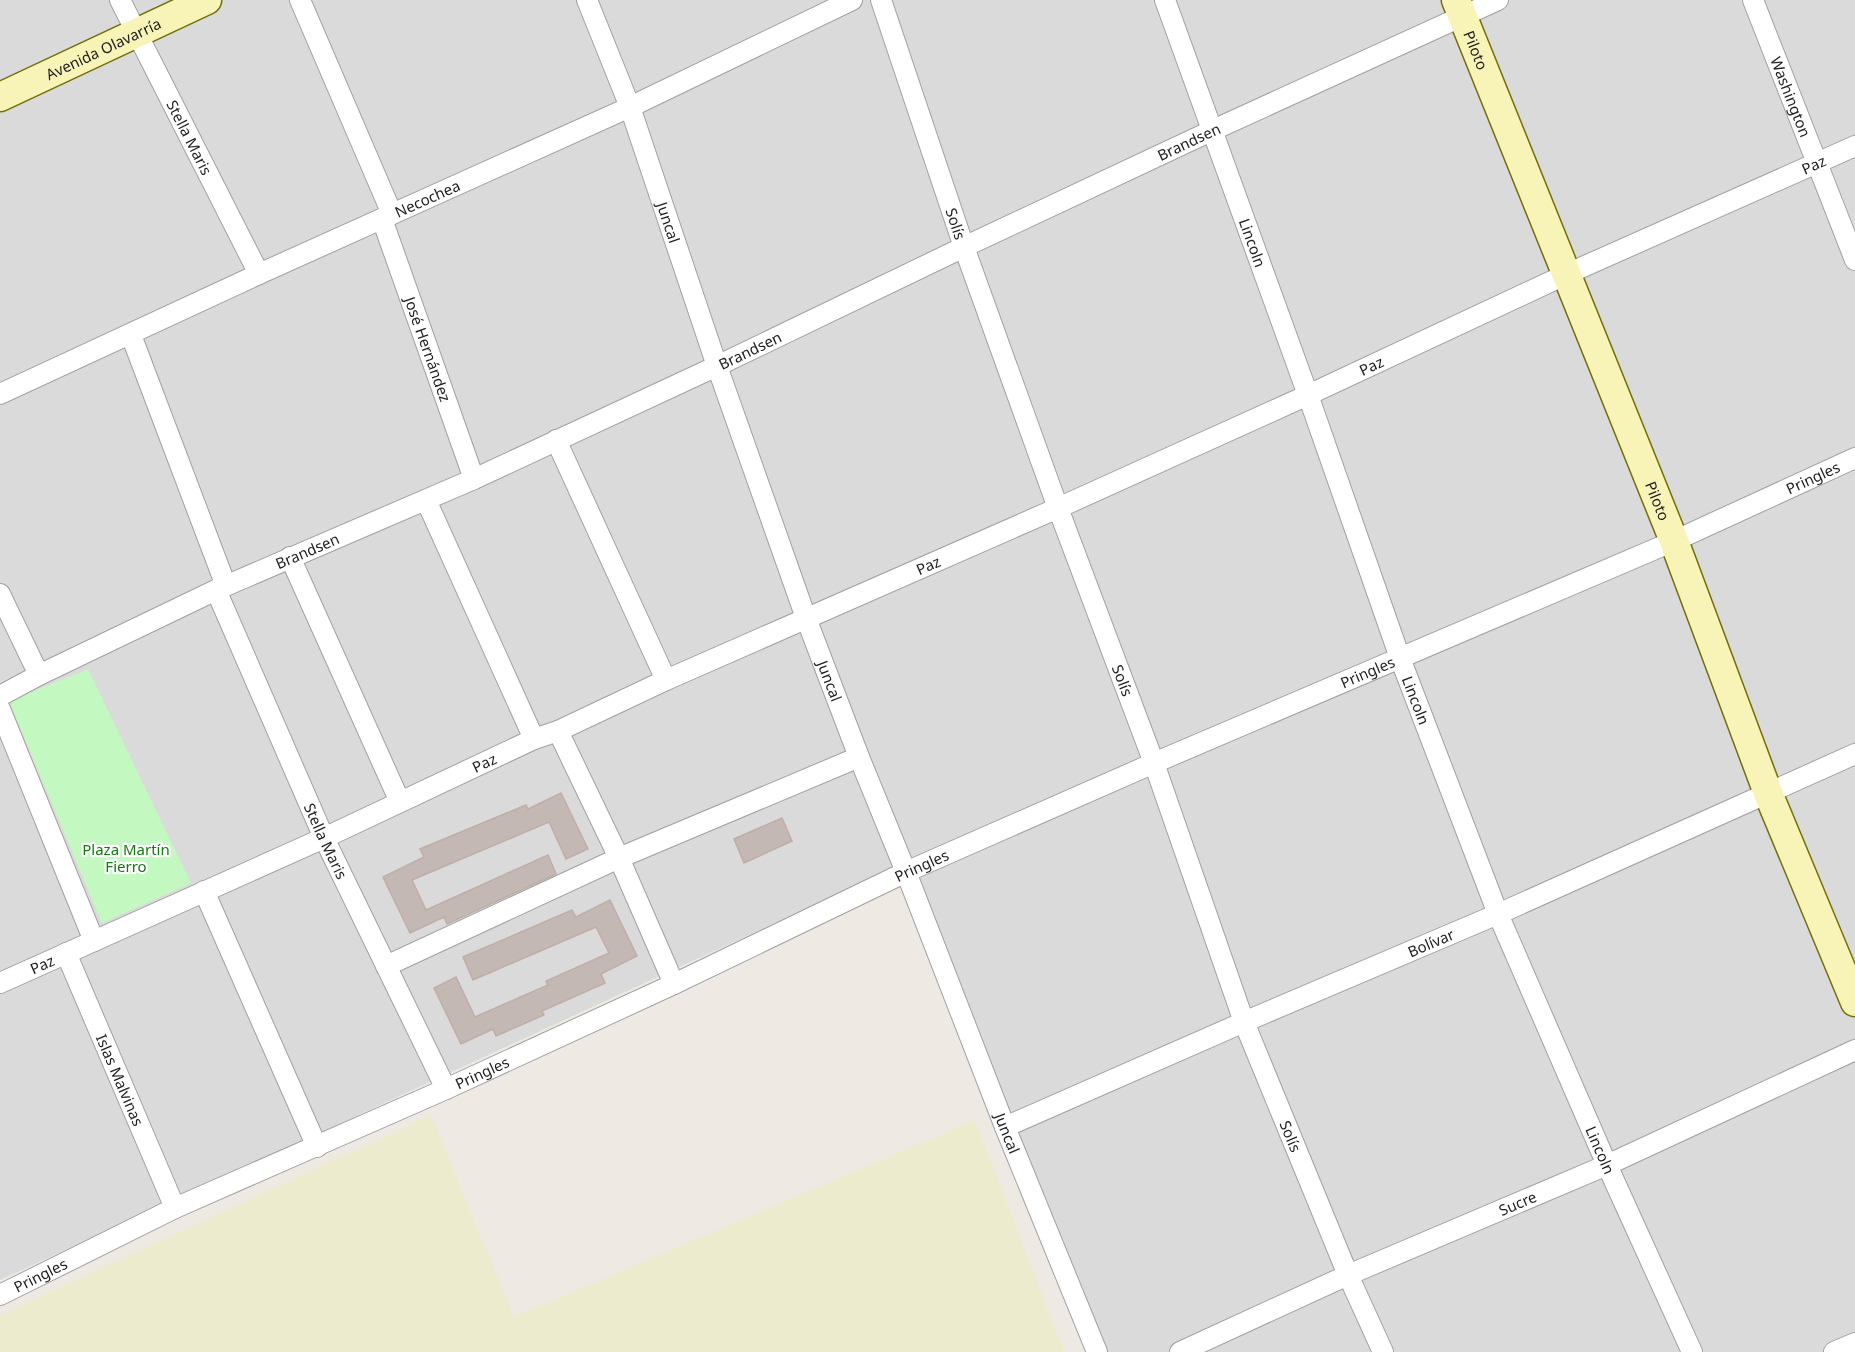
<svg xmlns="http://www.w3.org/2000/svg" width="1855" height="1352" font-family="'Noto Sans',sans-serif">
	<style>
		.residential { fill: #dbdada }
		.farmland { fill: #edebce }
		.park { fill: #c3f8c0 }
		.building { fill: #c3b8b3; stroke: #bfaea6; stroke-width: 1.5 }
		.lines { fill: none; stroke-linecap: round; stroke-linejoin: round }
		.minor-casing { stroke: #a1a1a1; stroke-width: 22 }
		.secondary-casing { stroke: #716f07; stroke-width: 31 }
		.minor { stroke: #fff; stroke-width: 20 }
		.secondary { stroke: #f8f3b7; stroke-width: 28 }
		.labels { text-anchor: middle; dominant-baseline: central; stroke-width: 4.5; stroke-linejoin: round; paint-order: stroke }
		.street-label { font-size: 15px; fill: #1d1d1d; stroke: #fff }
		.park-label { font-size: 15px; fill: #12790e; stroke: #fff }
	</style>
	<rect width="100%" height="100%" fill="#eee9e3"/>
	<path class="residential" d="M0,0H1855V1352H1086L894,868L0,1280Z"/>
	<path class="farmland" d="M431,1115L514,1317L975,1120L1064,1352H0V1315Z"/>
	<path class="park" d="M88,669L191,883L102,923L9,701Z"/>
	<path class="building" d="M561,793L588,849L566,859L549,822L412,880L426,910L548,855L556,874L447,924L444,917L410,933L383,877L424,857L420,849L526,805L528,809Z
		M782,818L792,841L744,863L734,839Z
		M610,900L637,956L601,974L605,983L542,1011L544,1015L496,1036L493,1029L461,1044L434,988L456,977L475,1017L548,985L546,981L609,953L596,927L473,980L463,957L572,910L576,917Z"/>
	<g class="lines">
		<g class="minor-casing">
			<g id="minor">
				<path id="s1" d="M120,0L259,274"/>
				<path d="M300,0L392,214"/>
				<path id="s2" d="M587,0L630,107L717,366L806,618L859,757L906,872L1005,1127L1097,1352"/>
				<path id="s3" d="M881,0L964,247L1058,508L1154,763L1244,1022L1348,1275L1383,1352"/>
				<path id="s4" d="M1165,0L1308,395L1400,658L1498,914L1607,1165L1692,1352"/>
				<path id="s5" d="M1753,0L1855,260"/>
				<path id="s6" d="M382,219L474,479"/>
				<path d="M131,335L226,586"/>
				<path id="s7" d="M0,394L259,274L630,107L852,0"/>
				<path d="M556,440L666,680"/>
				<path d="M426,500L534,739"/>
				<path d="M290,557L400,802"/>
				<path id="s8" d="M216,590L324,838L446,1089"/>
				<path d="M0,594L39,675"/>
				<path id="s9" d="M0,696L39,675L216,590L474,479L717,366L964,247L1211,131L1498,0"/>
				<path d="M0,709L94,941"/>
				<path d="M558,731L619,858L674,984"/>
				<path d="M204,891L317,1147"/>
				<path id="s10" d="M66,953L175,1208"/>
				<path d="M386,966L619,858L859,757"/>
				<path id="s11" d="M0,983L324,838L534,739L558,731L666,680L1058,508L1308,395L1567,274L1855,146"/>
				<path id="s12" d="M1005,1127L1244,1022L1498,914L1855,754"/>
				<path id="s13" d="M0,1295L175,1208L446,1089L674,984L906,872L1154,763L1674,541L1855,458"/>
				<path id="s14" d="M1180,1352L1348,1275L1607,1165L1855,1050"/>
				<path d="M1834,1352L1855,1343"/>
			</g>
		</g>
		<g class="secondary-casing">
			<g id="secondary">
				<path id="s15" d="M1456,0L1674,541L1768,793L1855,1002"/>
				<path id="s16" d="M0,97L207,0"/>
			</g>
		</g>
		<use href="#minor" class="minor"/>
		<use href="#secondary" class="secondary"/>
	</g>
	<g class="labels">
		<g class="street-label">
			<text stroke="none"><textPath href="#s16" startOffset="114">Avenida Olavarría</textPath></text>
			<text stroke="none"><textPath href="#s15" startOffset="54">Piloto</textPath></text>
			<text stroke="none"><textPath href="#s5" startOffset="104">Washington</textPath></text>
			<text stroke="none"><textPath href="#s1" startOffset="154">Stella Maris</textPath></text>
			<text stroke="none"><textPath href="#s9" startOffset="1312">Brandsen</textPath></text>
			<text stroke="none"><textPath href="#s11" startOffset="1990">Paz</textPath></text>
			<text stroke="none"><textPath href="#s7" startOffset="470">Necochea</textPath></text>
			<text stroke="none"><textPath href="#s2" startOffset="237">Juncal</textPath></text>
			<text stroke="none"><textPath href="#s3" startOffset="236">Solís</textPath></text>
			<text stroke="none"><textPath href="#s4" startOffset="258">Lincoln</textPath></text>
			<text stroke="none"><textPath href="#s6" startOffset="138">José Hernández</textPath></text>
			<text stroke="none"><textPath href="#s9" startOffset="826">Brandsen</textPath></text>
			<text stroke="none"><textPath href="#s11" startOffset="1504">Paz</textPath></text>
			<text stroke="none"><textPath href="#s13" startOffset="1989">Pringles</textPath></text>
			<text stroke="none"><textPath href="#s15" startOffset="540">Piloto</textPath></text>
			<text stroke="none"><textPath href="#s9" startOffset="340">Brandsen</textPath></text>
			<text stroke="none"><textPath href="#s11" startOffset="1018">Paz</textPath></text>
			<text stroke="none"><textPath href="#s13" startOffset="1503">Pringles</textPath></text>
			<text stroke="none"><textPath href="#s3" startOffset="722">Solís</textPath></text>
			<text stroke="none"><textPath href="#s2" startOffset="723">Juncal</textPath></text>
			<text stroke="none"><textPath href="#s4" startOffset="744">Lincoln</textPath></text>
			<text stroke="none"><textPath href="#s11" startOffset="532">Paz</textPath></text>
			<text stroke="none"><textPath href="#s8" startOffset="274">Stella Maris</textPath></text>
			<text stroke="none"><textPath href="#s13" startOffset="1017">Pringles</textPath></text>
			<text stroke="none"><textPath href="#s12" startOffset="464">Bolívar</textPath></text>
			<text stroke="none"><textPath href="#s11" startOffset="46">Paz</textPath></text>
			<text stroke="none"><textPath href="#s13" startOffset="531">Pringles</textPath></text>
			<text stroke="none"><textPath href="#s10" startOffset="138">Islas Malvinas</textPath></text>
			<text stroke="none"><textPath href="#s2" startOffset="1209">Juncal</textPath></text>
			<text stroke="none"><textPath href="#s3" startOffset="1208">Solís</textPath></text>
			<text stroke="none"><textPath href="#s4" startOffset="1230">Lincoln</textPath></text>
			<text stroke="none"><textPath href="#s14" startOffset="369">Sucre</textPath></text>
			<text stroke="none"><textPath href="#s13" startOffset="45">Pringles</textPath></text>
		</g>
		<g class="park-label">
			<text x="126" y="849">Plaza Martín<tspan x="126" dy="17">Fierro</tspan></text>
		</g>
	</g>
</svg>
